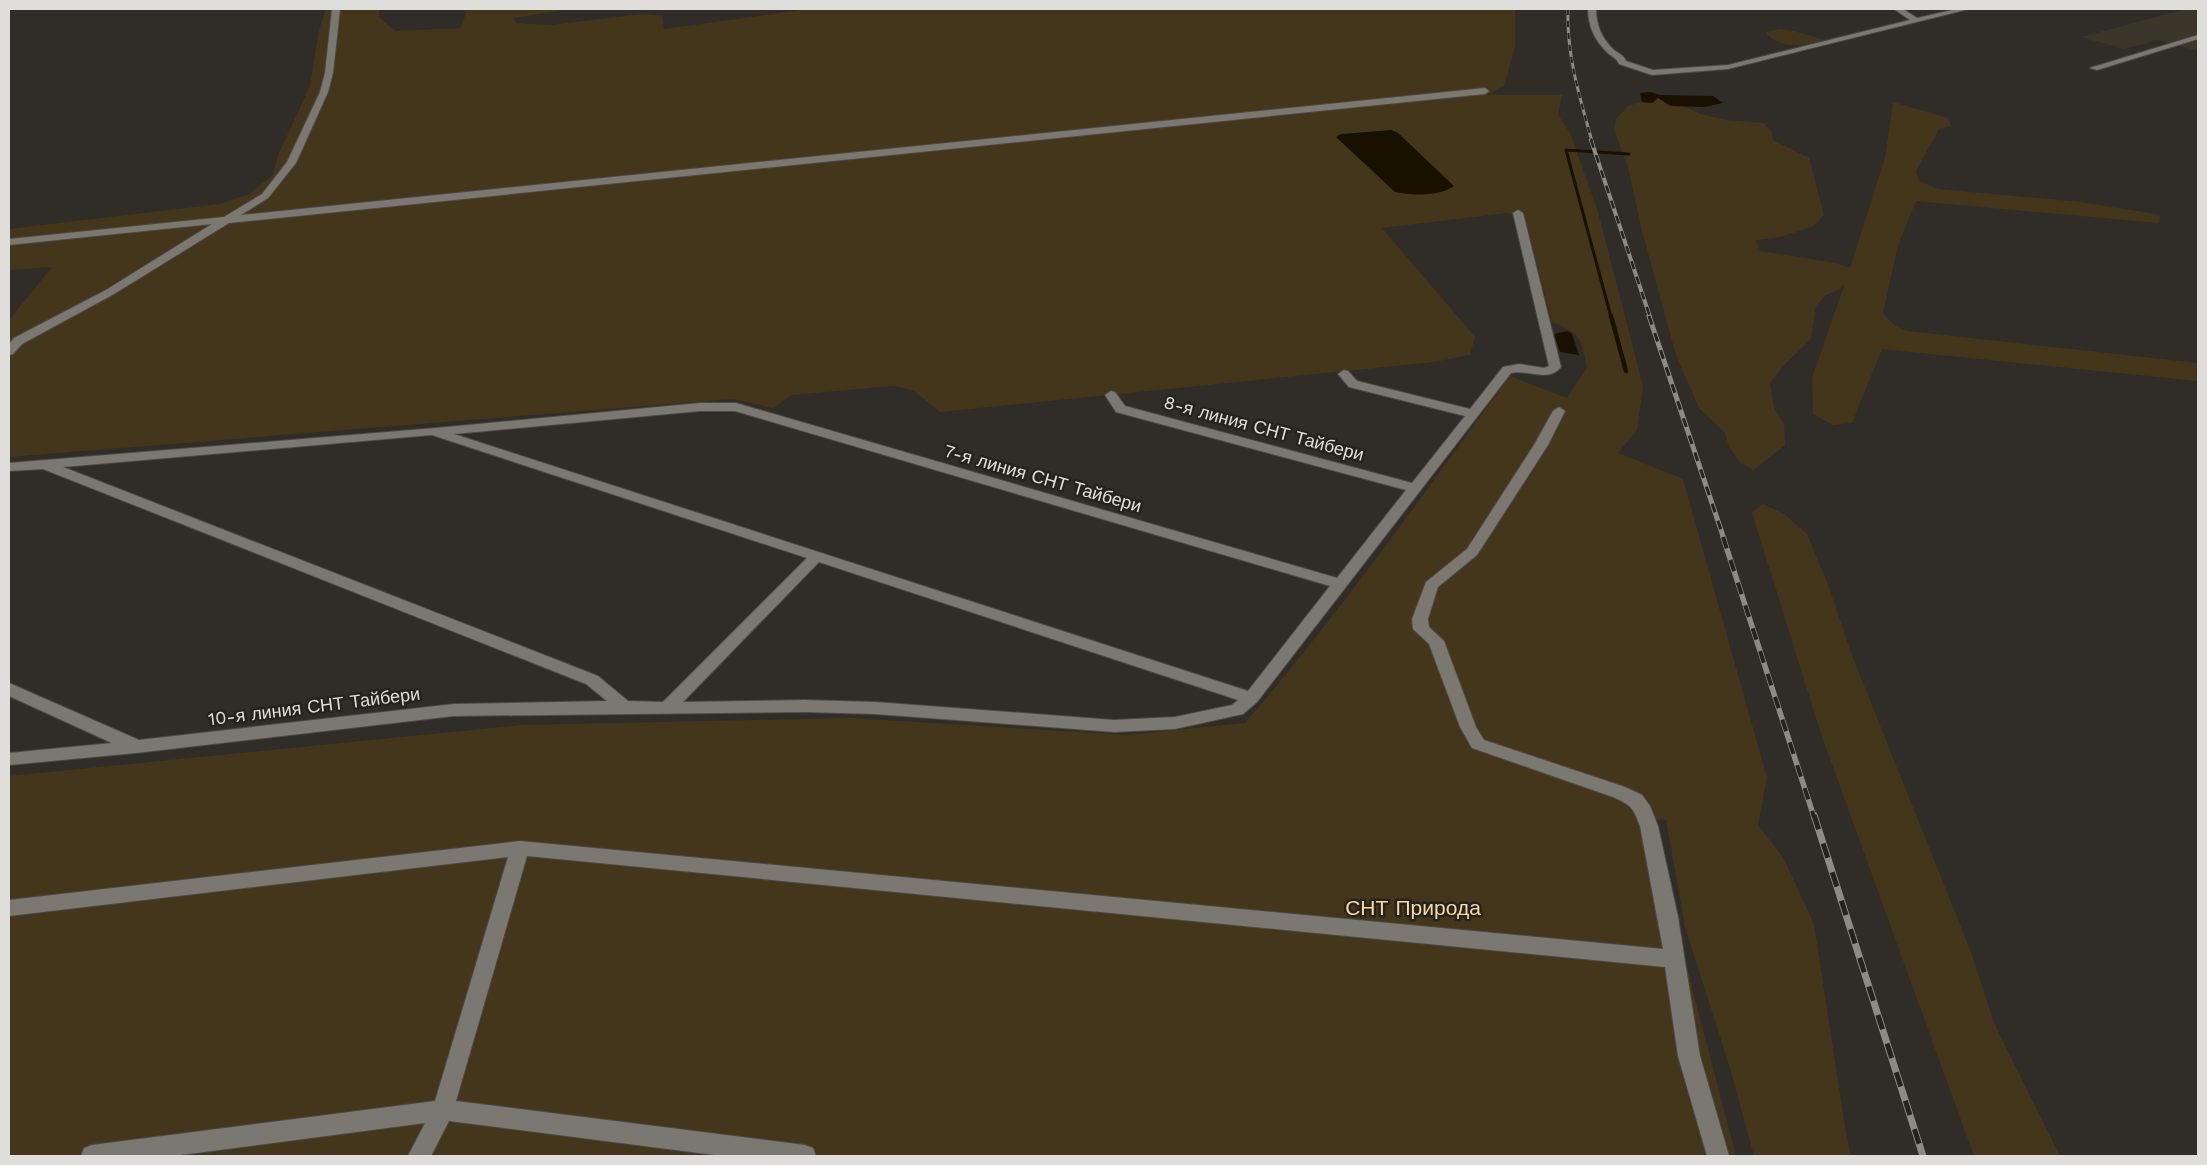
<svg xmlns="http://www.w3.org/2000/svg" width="2207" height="1165" font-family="'Work Sans',sans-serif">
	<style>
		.built { fill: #3b352a }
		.green { fill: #44361b }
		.water { fill: #1a1000 }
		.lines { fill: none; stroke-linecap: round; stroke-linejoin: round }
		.stream-far1 { stroke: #1a1000; stroke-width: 3 }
		.stream { stroke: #1a1000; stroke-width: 4.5 }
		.street-casing { stroke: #4c4945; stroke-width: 2 }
		.street { fill: #7b7771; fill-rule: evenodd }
		.rail-far4-casing { stroke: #8d8b86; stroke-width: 3 }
		.rail-far3-casing { stroke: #8d8b86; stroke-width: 4 }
		.rail-far2-casing { stroke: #8d8b86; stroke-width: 5 }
		.rail-far1-casing { stroke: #8d8b86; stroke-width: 5.5 }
		.rail-casing { stroke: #8d8b86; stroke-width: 7 }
		.rail-far4 { stroke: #26231e; stroke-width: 2; stroke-dasharray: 6; stroke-linecap: butt }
		.rail-far3 { stroke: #26231e; stroke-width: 2.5; stroke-dasharray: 8; stroke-linecap: butt }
		.rail-far2 { stroke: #26231e; stroke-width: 3; stroke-dasharray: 9; stroke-linecap: butt }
		.rail-far1 { stroke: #26231e; stroke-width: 4; stroke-dasharray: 12; stroke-linecap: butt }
		.rail { stroke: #26231e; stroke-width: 5; stroke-dasharray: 15; stroke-linecap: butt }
		.labels { text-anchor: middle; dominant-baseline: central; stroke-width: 5; stroke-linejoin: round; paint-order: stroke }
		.street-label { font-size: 18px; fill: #e0deda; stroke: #26231e }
		.near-park-label { font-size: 21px; fill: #f6daa3; stroke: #26231e }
	</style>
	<rect width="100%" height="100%" fill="#302d28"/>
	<path class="built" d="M2186,9H2198V49L2195,50L2158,40L2124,49L2081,37Z"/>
	<path class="green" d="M326,9H379V17L395,31L461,28L466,13L463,9H568L514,18L516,23L551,25L642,14L662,16L664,29L809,9H1515V47L1504,86L1487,95H1562L1558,115L1570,133L1598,212L1643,386L1637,430L1618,453L1683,479L1767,778L1758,825L1783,857L1814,924L1845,1127L1851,1156H1754L1730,1068L1685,927L1666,820L1648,819L1736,1156H9V776L522,725L850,718L1127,735L1245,723C1340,613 1424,493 1510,376L1567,398L1587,368C1581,338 1582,334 1552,322L1525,217L1507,213L1382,228L1475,337L1470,355L1434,362L940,412L914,391L894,386L791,395L774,408L732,399L9,457V320L52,267L9,270V229L220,204L249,194L272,176L279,153L310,86L319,30Z
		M1780,29L1794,31L1825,40C1806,45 1782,50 1767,34V32Z
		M1658,98H1661L1667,105L1686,107L1700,114L1727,120L1764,123L1772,132L1773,140L1809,158L1824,215L1814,226L1780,237L1756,240L1760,251L1836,263L1850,268L1885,158L1893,102L1948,118L1951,126L1939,129L1916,171L1919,181L1938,189L2081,202L2161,215L2159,223L1916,201L1898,245L1883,313L1894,325L1907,331L2198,363V381L1882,349L1852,423L1833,425L1813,414L1812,378L1845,283L1840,289L1826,295L1816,306L1811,339L1782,367L1770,383L1774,408L1784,424L1785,445L1754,470L1740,463L1729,447L1725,433L1699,408L1676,355L1642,231L1628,167L1614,130L1616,119L1628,106L1642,102L1652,103Z
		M1763,504L1784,514L1807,534L1827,582L1853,658L1971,952L1994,1023L2060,1156H1974L1821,734L1754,519L1752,512Z"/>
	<path class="water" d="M1650,92L1660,95L1713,96L1723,103L1704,107L1671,106L1658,98L1652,103L1642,102L1640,93Z
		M1392,130L1398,133L1454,186C1441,196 1411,196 1395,192L1336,137L1341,134Z
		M1568,331L1572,334L1579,355L1560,352L1554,334Z"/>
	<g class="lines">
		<path class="stream-far1" d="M1611,317L1566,150L1629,154"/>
		<path class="stream" d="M1611,316L1626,371"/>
		<g class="street-casing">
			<path id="street" d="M332,9H340L333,73L328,92L296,163L268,198L241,215L1485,88L1489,91L1485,94L229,223L114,294L22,344L13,354L9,355V344L14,338L106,290L212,224L9,245V239L224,217L262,194L287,162L320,92L325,73Z
				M1588,9H1596C1596,25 1602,39 1614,50C1619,54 1624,55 1626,61L1653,70L1728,65L1910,20L1894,9H1903L1917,18L1957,9H1969L1728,69L1652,75L1619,64C1617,58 1612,57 1608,53C1595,41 1588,26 1588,9Z
				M2198,35V39L2097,70L2090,68Z
				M1518,210L1523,213L1561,367C1548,383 1528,369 1511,373L1257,702L1243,714L1175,729L1114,732L875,714L805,712L454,716L136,753L9,765V753L112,743L9,696V683L139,740L454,704L607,701L586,684L43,469L9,471V463L436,428L700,403H736L1337,578L1406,490L1116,412L1105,395L1111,391L1115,392L1125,406L1412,483L1465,416L1349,387L1338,374L1344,370L1348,371L1357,381L1470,409L1503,367L1519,364L1544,368L1549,366L1513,213ZM700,411H735L1330,586L1248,691L454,434ZM432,435L807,558L663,702L628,701L598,676L63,467ZM819,562L1238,700L1232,705L1175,717L1114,720L875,702L805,700L683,702Z
				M1559,407L1565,411L1548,445L1477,555L1438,587L1428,619L1429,627L1444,641L1476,727L1484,740L1625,787L1642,795L1650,806L1658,826L1678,917L1700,1056L1729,1156H1707L1678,1056L1665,967L527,856L456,1101L805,1145L813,1148L816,1156H722L449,1121L431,1156H408L425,1123L173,1156H81L84,1148L92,1145L435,1101L508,857L9,916V900L520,841L1663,949L1640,826C1633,807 1631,805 1613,797L1472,748L1460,727L1429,644L1413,629L1412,619L1426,582L1467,549L1534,445L1553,411Z"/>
		</g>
		<use href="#street" class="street"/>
		<g class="rail-far4-casing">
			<path id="rail-far4" d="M1568,9C1566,53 1580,99 1592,141"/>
		</g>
		<g class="rail-far3-casing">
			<path id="rail-far3" d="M1591,140L1650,317"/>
		</g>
		<g class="rail-far2-casing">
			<path id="rail-far2" d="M1649,316L1724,539"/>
		</g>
		<g class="rail-far1-casing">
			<path id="rail-far1" d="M1723,537L1814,817"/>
		</g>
		<g class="rail-casing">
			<path id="rail" d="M1814,815L1923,1156"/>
		</g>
		<use href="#rail-far4" class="rail-far4"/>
		<use href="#rail-far3" class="rail-far3"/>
		<use href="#rail-far2" class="rail-far2"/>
		<use href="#rail-far1" class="rail-far1"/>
		<use href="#rail" class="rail"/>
	</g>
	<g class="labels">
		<g class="street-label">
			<text transform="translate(1264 428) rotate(15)">8-я линия СНТ Тайбери</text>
			<text transform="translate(1043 478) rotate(16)">7-я линия СНТ Тайбери</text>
			<text transform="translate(314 706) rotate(-7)">10-я линия СНТ Тайбери</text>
		</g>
		<g class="near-park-label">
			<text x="1413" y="907">СНТ Природа</text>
		</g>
	</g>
	<rect width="2207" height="1165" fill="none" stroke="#e0deda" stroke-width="20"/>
</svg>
